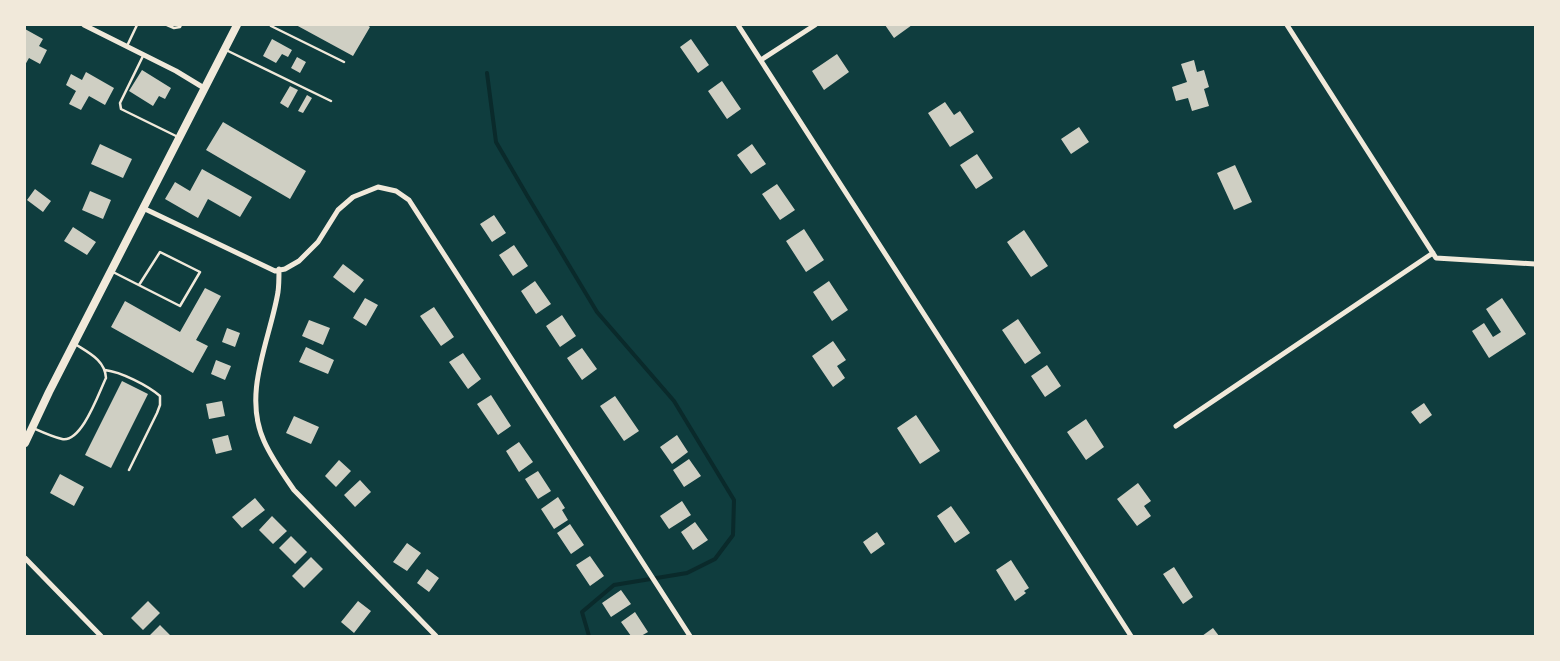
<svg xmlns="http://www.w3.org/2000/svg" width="1560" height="661" font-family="Inter,sans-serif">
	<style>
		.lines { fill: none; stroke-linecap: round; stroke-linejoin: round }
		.stream { stroke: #0a2a2b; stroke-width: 4 }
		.building { fill: #cfcfc3 }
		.service { stroke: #f1e9da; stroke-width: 2.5 }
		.minor { stroke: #f1e9da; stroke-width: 5 }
		.secondary { stroke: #f1e9da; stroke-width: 8 }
	</style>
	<rect width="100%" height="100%" fill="#0f3d3e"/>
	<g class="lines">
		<path class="stream" d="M487,73L496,142L528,197L597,312L674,401L734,500L733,535L715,559L687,573L614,585L582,612L589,636"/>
	</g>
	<path class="building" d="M296,25H367L370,27L353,56Z
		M885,25H912L894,38Z
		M25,29L43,39L39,46L47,50L40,64L29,58L25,65Z
		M272,39L292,50L288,57L282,54L276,63L263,56Z
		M691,39L709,65L698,73L680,47Z
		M837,54L849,72L824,90L812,71Z
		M297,57L306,62L300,73L291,68Z
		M1194,60L1197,72L1204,70L1209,87L1204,89L1209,106L1192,111L1188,98L1176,101L1172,87L1187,82L1181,64Z
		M142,70L171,88L165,99L159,96L153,106L129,91Z
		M86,72L114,88L105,105L89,96L81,110L69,104L76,91L66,85L71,74L82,80Z
		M722,81L741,109L727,119L708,91Z
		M290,86L298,90L288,108L280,103Z
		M307,95L312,98L303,113L298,111Z
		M945,102L954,115L960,111L974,132L950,147L928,113Z
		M223,122L306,171L290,199L206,150Z
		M1079,127L1089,142L1071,154L1061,139Z
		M100,144L132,159L123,178L91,164Z
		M752,144L766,164L751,174L737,155Z
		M977,154L993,178L976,189L960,165Z
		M1235,165L1252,202L1234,210L1217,173Z
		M202,169L252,197L240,217L208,199L198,218L165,199L175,182L190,191Z
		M777,184L795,210L780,220L762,194Z
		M35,189L51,201L43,212L27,200Z
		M90,191L111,200L103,219L82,210Z
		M494,215L506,233L492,242L480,224Z
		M73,227L96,242L87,255L64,241Z
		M804,229L824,260L806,272L786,241Z
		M1024,230L1048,266L1031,277L1007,242Z
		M514,245L528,266L513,276L499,255Z
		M343,264L364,280L354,293L333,277Z
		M535,281L551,304L536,314L521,291Z
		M829,281L848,310L832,321L813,292Z
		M205,288L221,296L196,340L208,346L193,373L111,327L125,301L180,332Z
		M365,298L378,305L366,326L353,318Z
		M1502,298L1526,334L1489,358L1472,331L1484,323L1493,337L1501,332L1486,309Z
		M434,307L454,337L441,346L420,316Z
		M562,315L576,336L560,347L546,326Z
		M1018,319L1041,353L1025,364L1002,330Z
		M309,320L330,328L323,345L302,336Z
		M227,328L240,333L235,347L222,342Z
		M833,341L846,360L837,366L845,378L833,387L812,356Z
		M306,347L334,360L328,374L299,362Z
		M582,348L597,369L582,380L567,358Z
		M463,353L481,379L468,389L449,362Z
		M216,360L231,366L225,380L211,374Z
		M1047,365L1061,386L1045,397L1031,376Z
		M122,381L148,394L111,468L85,455Z
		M491,395L511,426L498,435L477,404Z
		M615,396L639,431L624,441L600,406Z
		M222,401L225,416L209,419L206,404Z
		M1424,403L1432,415L1420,424L1411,412Z
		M916,415L940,451L920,464L897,428Z
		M294,416L319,427L311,444L286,433Z
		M1086,419L1104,447L1086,460L1067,432Z
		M228,435L232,450L216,454L212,439Z
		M677,435L688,452L672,464L660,447Z
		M519,442L533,462L519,472L506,451Z
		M689,459L701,476L684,487L673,470Z
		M339,460L351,471L336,487L325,476Z
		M538,471L551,491L538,499L525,479Z
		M60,474L84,487L74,506L50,493Z
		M360,480L371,492L355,507L344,495Z
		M1138,483L1151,501L1144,506L1151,516L1137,526L1117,499Z
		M558,497L565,508L562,510L568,520L554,529L541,509Z
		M255,498L265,510L242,528L232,517Z
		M682,501L691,515L669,529L660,516Z
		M951,506L970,533L955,543L937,516Z
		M272,516L287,531L273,544L259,530Z
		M695,522L708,540L693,550L681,532Z
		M570,524L584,545L571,554L557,533Z
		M877,532L885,544L871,554L863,542Z
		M291,536L307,552L295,564L279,548Z
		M407,543L421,553L407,571L393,562Z
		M590,556L604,576L590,586L576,565Z
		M311,557L323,569L304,588L292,576Z
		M1011,560L1029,588L1024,591L1026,593L1015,601L996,570Z
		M1174,567L1193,597L1183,604L1163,574Z
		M427,569L439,578L429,592L417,583Z
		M621,590L631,604L611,617L602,603Z
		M148,601L160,613L143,630L131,618Z
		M358,601L371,611L354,633L341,622Z
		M635,612L648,632L641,636H631L621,622Z
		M160,625L171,636H149Z
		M1213,628L1219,636H1202Z"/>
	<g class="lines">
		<path class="service" d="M167,25L174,28L180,27L181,25
			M271,26L344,62
			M127,46L137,25
			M226,50L331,101
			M143,56L120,103L121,109L178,137
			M113,272L180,306L200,272L160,252L139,285
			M105,370C121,372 147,385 160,396V405L157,413L129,470
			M33,428C42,432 53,437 62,439C82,443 99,392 106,378C105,360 89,353 75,344"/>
		<path class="minor" d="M84,25L176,71L204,88
			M738,25L1131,636
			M1287,25L1436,258L1535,264
			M761,60L815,25
			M143,208L275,271L285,269L299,261L318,242L338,210L353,197L378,187L396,191L409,200L690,636
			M279,269C279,277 279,285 278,292C270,340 242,393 264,441C272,459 283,474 294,490L436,636
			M1176,426L1433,253
			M25,558L101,636"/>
		<path class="secondary" d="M25,443L49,392L237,25"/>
	</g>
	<rect width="1560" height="661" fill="none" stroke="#f1e9da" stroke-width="52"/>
</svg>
